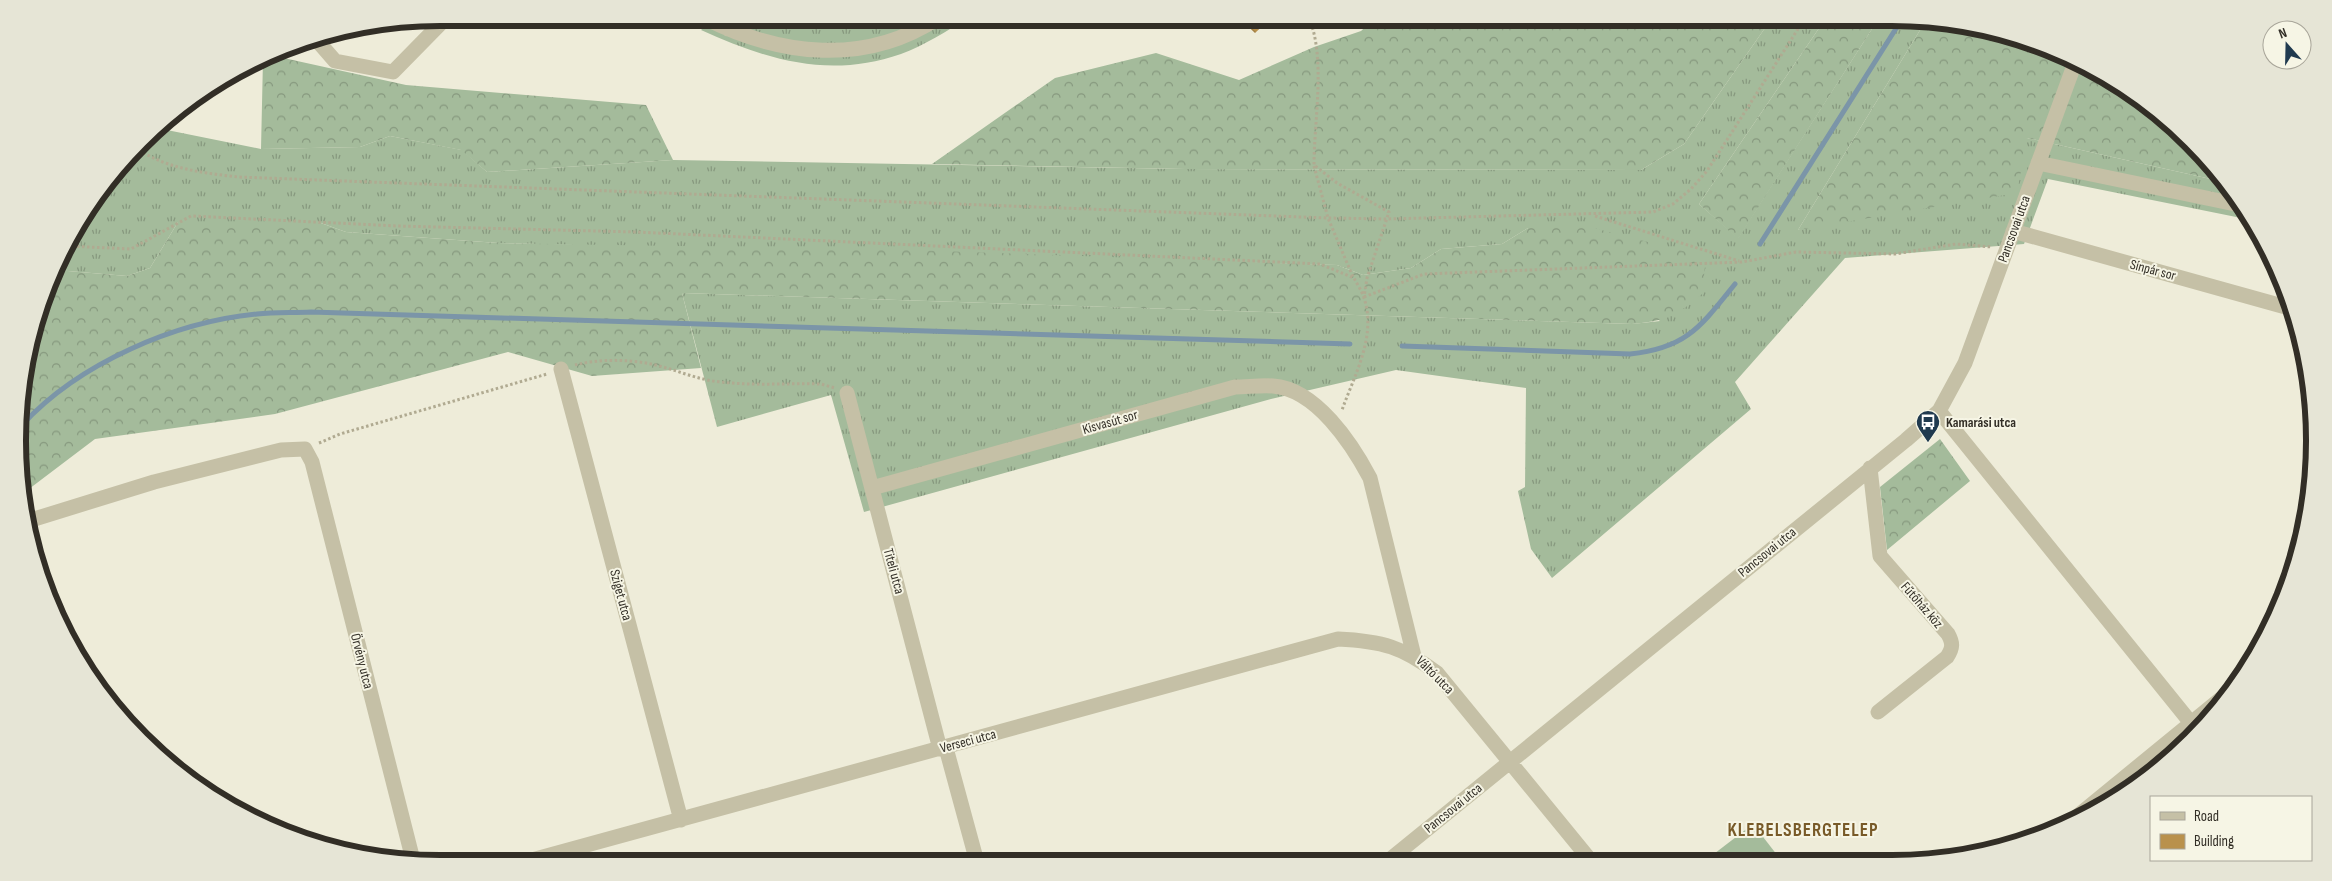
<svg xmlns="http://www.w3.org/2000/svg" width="2332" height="881" font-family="'Sofia Sans Condensed',sans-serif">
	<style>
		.grass { fill: url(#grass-tufts) }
		.forest { fill: url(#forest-crowns) }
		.pitch { fill: #a4bb9b }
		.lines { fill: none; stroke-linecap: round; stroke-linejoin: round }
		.stream { stroke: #7b95a8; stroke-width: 5 }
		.building { fill: url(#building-back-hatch) }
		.path { stroke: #b0aa91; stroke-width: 3; stroke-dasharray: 2.5 2.5; stroke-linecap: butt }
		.minor { stroke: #c5c0a6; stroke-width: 15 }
		.labels { text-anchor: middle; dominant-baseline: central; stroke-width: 4; stroke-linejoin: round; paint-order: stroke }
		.street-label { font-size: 14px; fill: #322e26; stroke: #f6f5e5 }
		.poi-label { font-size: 14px; font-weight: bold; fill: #322e26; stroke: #f6f5e5; text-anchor: start }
		.district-label { font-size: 19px; font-weight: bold; letter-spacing: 1px; fill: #785a28; stroke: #f6f5e5 }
		.rim { fill: none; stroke: #322e26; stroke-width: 6 }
	</style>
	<defs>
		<pattern id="grass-tufts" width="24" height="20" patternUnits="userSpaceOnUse" patternTransform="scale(1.25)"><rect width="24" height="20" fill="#a4bb9b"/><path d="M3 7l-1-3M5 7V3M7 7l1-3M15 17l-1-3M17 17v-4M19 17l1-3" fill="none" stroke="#86987e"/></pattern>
		<pattern id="forest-crowns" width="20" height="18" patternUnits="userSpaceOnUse" patternTransform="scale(1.25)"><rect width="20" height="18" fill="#a4bb9b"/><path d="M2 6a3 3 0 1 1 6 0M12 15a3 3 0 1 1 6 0" fill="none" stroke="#86987e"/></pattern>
		<pattern id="building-back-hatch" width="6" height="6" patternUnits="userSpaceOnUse" patternTransform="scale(1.25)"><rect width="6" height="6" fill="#b9914c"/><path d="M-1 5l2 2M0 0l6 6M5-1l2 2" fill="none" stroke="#97773f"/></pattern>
	</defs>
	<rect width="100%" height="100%" fill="#eeecd9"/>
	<path class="grass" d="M713,18H968C947,31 925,45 901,54C829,79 767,60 701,30Z
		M1772,18H1826L1699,204L1738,238L1879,18L1925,22L1798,230L2027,138L2224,182L2251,220L2048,179L2024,244L1845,258L1735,382L1751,409L1552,578L1531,549L1518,491L1525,487L1526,388L1396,370L1271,399L864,512L831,395L717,427L682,293L1632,324L1660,321L1528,228L1502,244L1441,249L1411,268L1363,275L1337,265L498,243L346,232L318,222H178L150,268L127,276L56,270L74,229L157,128L261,149L360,147L390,136L462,150L487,172L673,160L1185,169L1641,170L1684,144Z"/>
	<path class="forest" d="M1375,18H1772L1684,144L1641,170L1185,169L932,164L1055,78L1156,53L1239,80L1314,47L1361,31Z
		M1826,18H1879L1738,239L1699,204Z
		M1925,22L2001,32L2079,61L2149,105L2210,162L2224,182L2027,138L2017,193L1798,230Z
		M270,55L406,85L646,105L673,160L487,172L461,150L390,136L360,147L261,149L263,59Z
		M178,222H318L346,232L498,243L911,250L1337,265L1363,275L1411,268L1441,249L1502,244L1528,228L1582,225L1706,257L1702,294C1677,316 1665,321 1632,324L682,293L701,368L592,376L508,352L275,414L95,439L25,492L21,385L40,304L56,270L127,276L150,268Z
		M1940,439L1970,481L1887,550L1880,487Z"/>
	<path class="pitch" d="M1753,824L1781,860H1706Z"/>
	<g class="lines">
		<path class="stream" d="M1760,244L1902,19
			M1402,346L1630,354C1687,348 1701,326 1735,284
			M22,425C79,363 175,322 257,314C275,312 293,313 311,312L1350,344"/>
	</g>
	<path class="building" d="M1239,18H1271L1255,33Z"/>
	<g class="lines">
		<path class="path" d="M1309,18C1326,58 1314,121 1314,165L1337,183L1389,212L1367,278L1364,297
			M139,150C168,169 204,173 238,177L1328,218L1386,219L1653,212L1673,204L1691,189L1707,171L1805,18
			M1314,166L1328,218L1353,277
			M1595,216L1739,261
			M67,246L131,249L191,216L398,226L636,232L1320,264L1354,278C1357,284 1362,291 1364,298C1377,336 1354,376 1342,410
			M1364,297L1424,274L1742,262L1796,252L1895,254L1956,244L1992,247
			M575,365C598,359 627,359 651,364C675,369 697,380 721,382C754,386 788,383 821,384L835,388
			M319,443L340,434L547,374"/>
		<path class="minor" d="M705,18C780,56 865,66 938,18
			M728,29L739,18
			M315,38L335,61L393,72L446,18
			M2038,163L2240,205
			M2013,231L2293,309
			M561,369L681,820
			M847,393L940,749
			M1939,411L2191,723
			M1870,468L1880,556L1948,634C1953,643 1953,648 1947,657L1878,712
			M872,488L1235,387C1247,387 1261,385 1273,386C1316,389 1352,444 1370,478L1414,656
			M26,524L31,520L154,482L281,450L305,449L312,462L413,860
			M946,748L977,862
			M2069,823L2229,692
			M1388,861L1906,440L1939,411L1965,363L2076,60
			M521,863L1338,639C1382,641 1403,647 1437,673L1591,861"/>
	</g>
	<defs>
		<g id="bus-pin" transform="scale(1.25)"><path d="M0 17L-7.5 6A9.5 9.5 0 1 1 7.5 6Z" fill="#203a4f" stroke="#f6f5e5"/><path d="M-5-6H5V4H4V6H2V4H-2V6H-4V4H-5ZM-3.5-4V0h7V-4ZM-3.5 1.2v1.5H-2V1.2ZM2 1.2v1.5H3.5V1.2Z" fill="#fff"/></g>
	</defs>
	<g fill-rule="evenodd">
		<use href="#bus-pin" x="1928" y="422"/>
	</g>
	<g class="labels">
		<g class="street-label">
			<text transform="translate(2014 229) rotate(-70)">Pancsovai utca</text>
			<text transform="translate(2153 270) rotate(15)">Sínpár sor</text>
			<text transform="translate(1110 422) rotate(-16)">Kisvasút sor</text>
			<text transform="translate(1767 552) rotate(-39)">Pancsovai utca</text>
			<text transform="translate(894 571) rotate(75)">Titeli utca</text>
			<text transform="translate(621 595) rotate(75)">Sziget utca</text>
			<text transform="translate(1922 605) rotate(49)">Fűtőház köz</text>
			<text transform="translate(362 661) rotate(76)">Örvény utca</text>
			<text transform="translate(1435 675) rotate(45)">Váltó utca</text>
			<text transform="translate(968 741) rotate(-15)">Verseci utca</text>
			<text transform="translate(1453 808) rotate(-39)">Pancsovai utca</text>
		</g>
		<g class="poi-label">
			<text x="1946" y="422">Kamarási utca</text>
		</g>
		<g class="district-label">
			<text x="1803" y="830">KLEBELSBERGTELEP</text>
		</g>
	</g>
	<path d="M0 0H2332V881H0ZM440 26H1892A414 414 0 0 1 2306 440V441A414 414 0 0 1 1892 855H440A414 414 0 0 1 26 441V440A414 414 0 0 1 440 26Z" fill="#e6e5d6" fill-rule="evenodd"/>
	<path class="rim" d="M440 26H1892A414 414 0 0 1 2306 440V441A414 414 0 0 1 1892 855H440A414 414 0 0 1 26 441V440A414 414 0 0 1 440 26Z"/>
	<rect x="2150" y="796" width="162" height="65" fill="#f6f5e5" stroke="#a8a599"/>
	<rect x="2160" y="812" width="25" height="8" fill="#c5c0a6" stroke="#a8a599"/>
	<text x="2194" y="821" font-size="15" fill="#322e26">Road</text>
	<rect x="2160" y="834" width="25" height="15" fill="#b9914c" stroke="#a8a599"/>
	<text x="2194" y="846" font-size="15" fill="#322e26">Building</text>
	<g transform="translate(2287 45) rotate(340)"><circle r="24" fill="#f6f5e5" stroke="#a8a599"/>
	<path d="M0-4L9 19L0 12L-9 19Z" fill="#203a4f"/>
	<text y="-8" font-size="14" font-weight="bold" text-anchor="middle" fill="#322e26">N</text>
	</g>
</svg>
